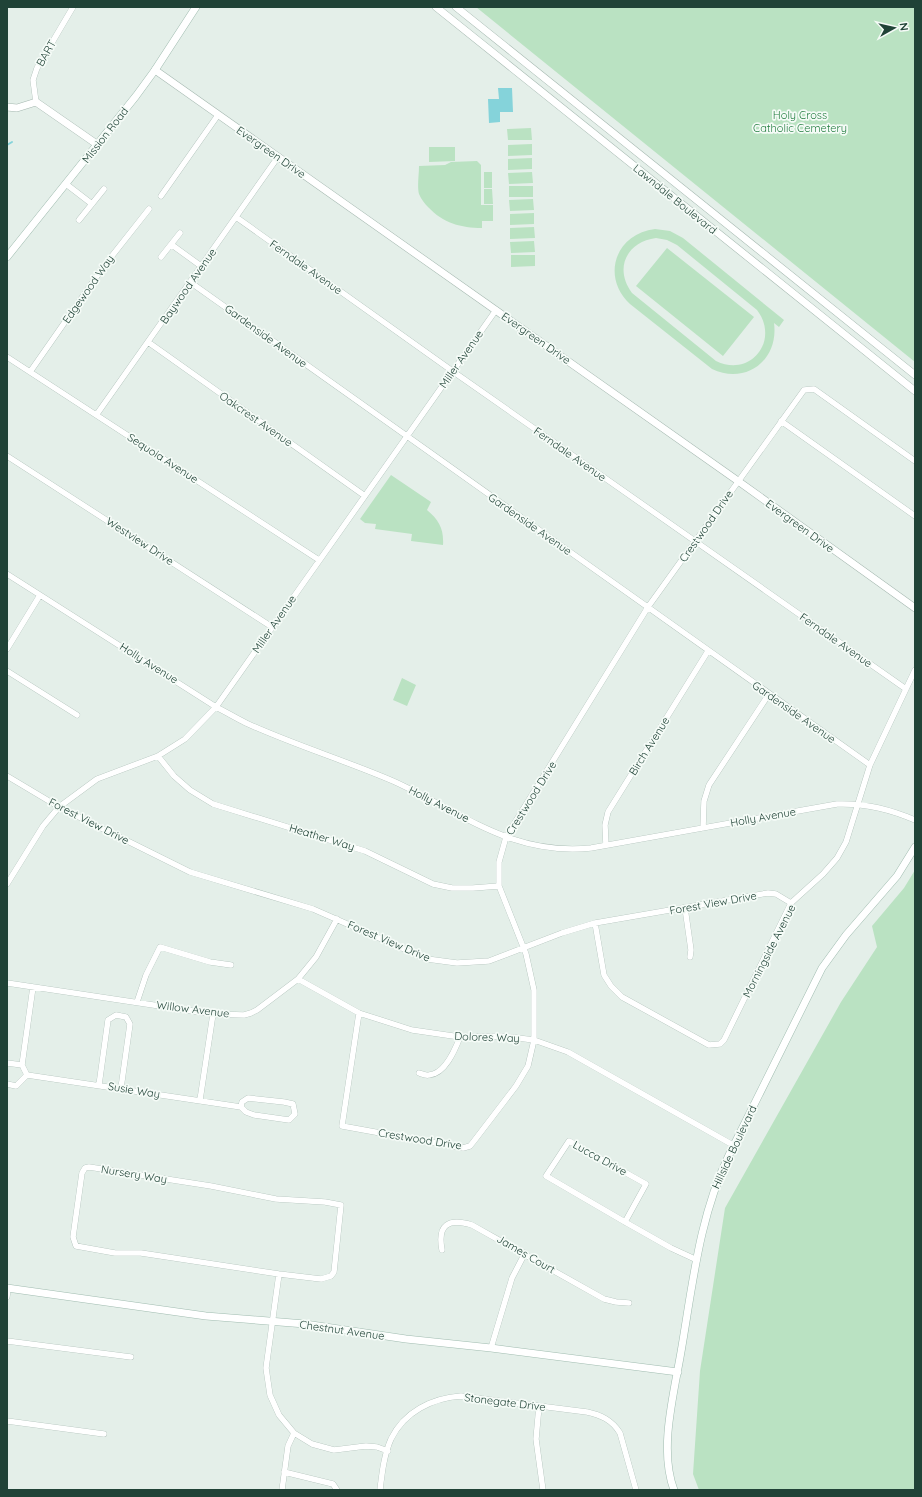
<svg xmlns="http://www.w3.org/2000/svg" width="922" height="1497" font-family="Quicksand,sans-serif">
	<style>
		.green { fill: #bae2c2; fill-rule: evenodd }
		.water { fill: #85d3da }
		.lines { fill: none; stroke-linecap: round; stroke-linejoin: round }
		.stream { stroke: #85d3da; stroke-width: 2 }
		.minor-casing { stroke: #a5b8b0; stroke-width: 6 }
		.tertiary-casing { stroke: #a5b8b0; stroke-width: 8 }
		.secondary-casing { stroke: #a0bcb0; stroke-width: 8 }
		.minor { stroke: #fff; stroke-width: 5.5 }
		.tertiary { stroke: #fff; stroke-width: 7 }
		.secondary { stroke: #fff; stroke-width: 7 }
		.labels { text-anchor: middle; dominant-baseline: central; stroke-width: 3.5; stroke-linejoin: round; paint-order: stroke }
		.street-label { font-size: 11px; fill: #204337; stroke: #f5fbf7 }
		.park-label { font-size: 11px; fill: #257f42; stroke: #f5fbf7 }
	</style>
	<rect width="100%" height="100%" fill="#e4efe9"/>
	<path class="green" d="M476,7H915V362Z
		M531,128L532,140H508L507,129Z
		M532,144V155L508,156V145Z
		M429,147H455V161L429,162Z
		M532,158V169L508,170V159Z
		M477,161L481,165V205H493V221H482V228C461,228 443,223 428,207C425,204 421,199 419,194C417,186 419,175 419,166L445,165L451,162Z
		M484,172H492V188H484Z
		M532,172L533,183L509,184L508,173Z
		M509,186H533V197H509Z
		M484,189H492L493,204H484Z
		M533,199L534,210L510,211L509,200Z
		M534,213V224L510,225V214Z
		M534,227L535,238L510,239V228Z
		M655,229L670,231L683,238L784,320L779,327L774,323C779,360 746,385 712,369L630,304C601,277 615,234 655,229ZM656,238L667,240L677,245L757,310C780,340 751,378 716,361L632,293C614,269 626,242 656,238Z
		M534,241L535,252L511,253L510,242Z
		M667,248L754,317L723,356L636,286Z
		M511,255H535V266L511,267Z
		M391,475L431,502L427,510C439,520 444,529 443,545L411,541L412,534L375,529L376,524L365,523L360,519Z
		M402,678L416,685L407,706L393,700Z
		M915,870V1490H699L693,1474L700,1371L725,1208L841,1002L877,947L872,926L904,888Z"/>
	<path class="water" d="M498,88H512L513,112H500V122L489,123L488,99H499Z"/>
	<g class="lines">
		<path class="stream" d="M7,145L12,142"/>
		<g class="minor-casing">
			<path id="minor" d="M36,102L33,80L37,68L73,7
				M66,184L92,204
				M161,196L218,115
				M236,217L458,375L906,689
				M79,220L104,189
				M172,245L201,266
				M161,257L180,233
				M190,282L870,765
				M148,342L365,496
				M7,357L319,560
				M30,372L104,266L149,209
				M97,414L278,157
				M781,421L915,516
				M7,456L272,627
				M7,574L216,707C226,712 236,718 246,723C294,745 344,760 393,781C462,812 510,856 591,848L837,804C864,803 890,809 915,820
				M7,649L40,595
				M7,671L77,715
				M158,756L174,776L190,790L213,804L365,851L433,884L452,888H473L499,886
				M7,776L59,807L190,872L313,909L427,959L457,963L489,961L562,933L595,923L768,893L776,894L791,903
				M703,828L704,801L709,785L769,694
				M606,845L605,825L608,812L708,651
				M7,884L43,826L59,807L97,779L158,756L185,739L216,707L496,310
				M685,908L691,950L690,957
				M595,923L604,975L611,986L622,997L709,1045L720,1044L724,1040L791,903L823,874L837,858L846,842L870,765L915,670
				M298,979L359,1013L412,1030L460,1037L501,1036L534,1040L568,1052L733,1145
				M7,983L213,1014L244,1015L251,1013L257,1010L298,979L316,957L337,919
				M137,1002L146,975L160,947L210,962L231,965
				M359,1013L342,1126L463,1148L470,1146L474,1141L516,1086L528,1066L534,1040V990L526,954L499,886V862L506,837L648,607L804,390L814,389L915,461
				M7,1063L22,1065L27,1075
				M22,1065L33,987
				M419,1073C422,1074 426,1076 429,1075C445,1074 455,1050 460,1037
				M27,1075L241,1107
				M7,1084L16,1086L27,1075
				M99,1085L108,1020L116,1015L126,1017L130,1024L121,1088
				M248,1098L284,1102L293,1104L295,1114L289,1120L254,1115L246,1112L241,1107L242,1102Z
				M200,1100L213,1014
				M569,1141L646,1184L625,1222L546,1176Z
				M89,1167L211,1186L276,1199L325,1202L341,1205L334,1272L331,1276L321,1279L279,1274L141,1253H115L76,1246L73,1237L82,1173L85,1168Z
				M625,1222L671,1248L697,1260
				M442,1250C437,1224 449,1218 472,1225L604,1299L616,1302L629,1303
				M279,1274L266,1368L270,1395L279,1415L294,1433L312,1444L334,1450L366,1446L377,1447L388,1451
				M7,1297L8,1288
				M7,1341L131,1357
				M491,1348L512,1278L525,1253
				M539,1406L536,1439L543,1490
				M7,1421L104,1434
				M284,1472L333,1484L337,1490
				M282,1490L288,1446L294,1433
				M380,1490C382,1473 384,1455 391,1439C404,1412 432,1398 461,1396L587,1412C601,1415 612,1420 620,1433L636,1490"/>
		</g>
		<g class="tertiary-casing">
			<path id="tertiary" d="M436,7L915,391
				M456,7L915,375
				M155,70L738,481L915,608
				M7,107L17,108L36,102L98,145"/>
		</g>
		<g class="secondary-casing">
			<path id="secondary" d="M7,257L136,96L155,70L196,7
				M7,1288L206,1316L305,1324L406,1339L491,1348L678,1372
				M674,1490C658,1448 675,1390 682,1346C693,1281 700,1215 729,1155L822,968L846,935L897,876L915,847"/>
		</g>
		<use href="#minor" class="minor"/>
		<use href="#tertiary" class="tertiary"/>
		<use href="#secondary" class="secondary"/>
	</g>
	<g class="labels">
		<g class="street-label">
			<text transform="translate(46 53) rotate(-60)">BART</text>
			<text transform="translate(105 135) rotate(-52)">Mission Road</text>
			<text transform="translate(271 152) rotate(35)">Evergreen Drive</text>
			<text transform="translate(675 199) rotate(39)">Lawndale Boulevard</text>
			<text transform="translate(306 267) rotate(35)">Ferndale Avenue</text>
			<text transform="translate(188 286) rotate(-55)">Baywood Avenue</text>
			<text transform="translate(88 289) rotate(-55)">Edgewood Way</text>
			<text transform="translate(266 336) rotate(36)">Gardenside Avenue</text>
			<text transform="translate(536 338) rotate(35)">Evergreen Drive</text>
			<text transform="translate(461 359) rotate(-55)">Miller Avenue</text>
			<text transform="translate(256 419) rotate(35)">Oakcrest Avenue</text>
			<text transform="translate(570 454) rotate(35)">Ferndale Avenue</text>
			<text transform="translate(163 458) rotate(33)">Sequoia Avenue</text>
			<text transform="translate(530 524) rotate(35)">Gardenside Avenue</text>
			<text transform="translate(706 526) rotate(-55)">Crestwood Drive</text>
			<text transform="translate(800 526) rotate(36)">Evergreen Drive</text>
			<text transform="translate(140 541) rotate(33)">Westview Drive</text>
			<text transform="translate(274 624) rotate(-55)">Miller Avenue</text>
			<text transform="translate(836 640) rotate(35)">Ferndale Avenue</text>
			<text transform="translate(149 663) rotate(32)">Holly Avenue</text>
			<text transform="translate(794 712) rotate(35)">Gardenside Avenue</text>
			<text transform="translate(649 746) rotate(-58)">Birch Avenue</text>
			<text transform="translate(531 798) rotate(-58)">Crestwood Drive</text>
			<text transform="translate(439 804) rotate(27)">Holly Avenue</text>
			<text transform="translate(763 817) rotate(-10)">Holly Avenue</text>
			<text transform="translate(89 821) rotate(27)">Forest View Drive</text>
			<text transform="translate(322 837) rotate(17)">Heather Way</text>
			<text transform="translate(713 903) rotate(-10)">Forest View Drive</text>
			<text transform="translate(389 941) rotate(23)">Forest View Drive</text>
			<text transform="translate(769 951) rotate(-63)">Morningside Avenue</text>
			<text transform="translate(193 1009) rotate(7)">Willow Avenue</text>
			<text transform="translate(487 1037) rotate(2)">Dolores Way</text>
			<text transform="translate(134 1090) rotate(9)">Susie Way</text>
			<text transform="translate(420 1139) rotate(9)">Crestwood Drive</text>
			<text transform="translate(734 1147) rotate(-65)">Hillside Boulevard</text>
			<text transform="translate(600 1158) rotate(29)">Lucca Drive</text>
			<text transform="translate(134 1174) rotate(9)">Nursery Way</text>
			<text transform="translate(526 1254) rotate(30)">James Court</text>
			<text transform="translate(342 1330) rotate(8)">Chestnut Avenue</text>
			<text transform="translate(505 1402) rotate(7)">Stonegate Drive</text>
		</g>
		<g class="park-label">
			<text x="800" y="115">Holy Cross<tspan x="800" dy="13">Catholic Cemetery</tspan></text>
		</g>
	</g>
	<rect width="922" height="1497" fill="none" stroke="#204337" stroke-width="16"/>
	<g transform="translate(894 28) rotate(82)" stroke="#f5fbf7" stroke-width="3" paint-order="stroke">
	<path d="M0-3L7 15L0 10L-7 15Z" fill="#204337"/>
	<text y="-6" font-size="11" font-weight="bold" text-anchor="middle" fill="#204337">N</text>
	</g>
</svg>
